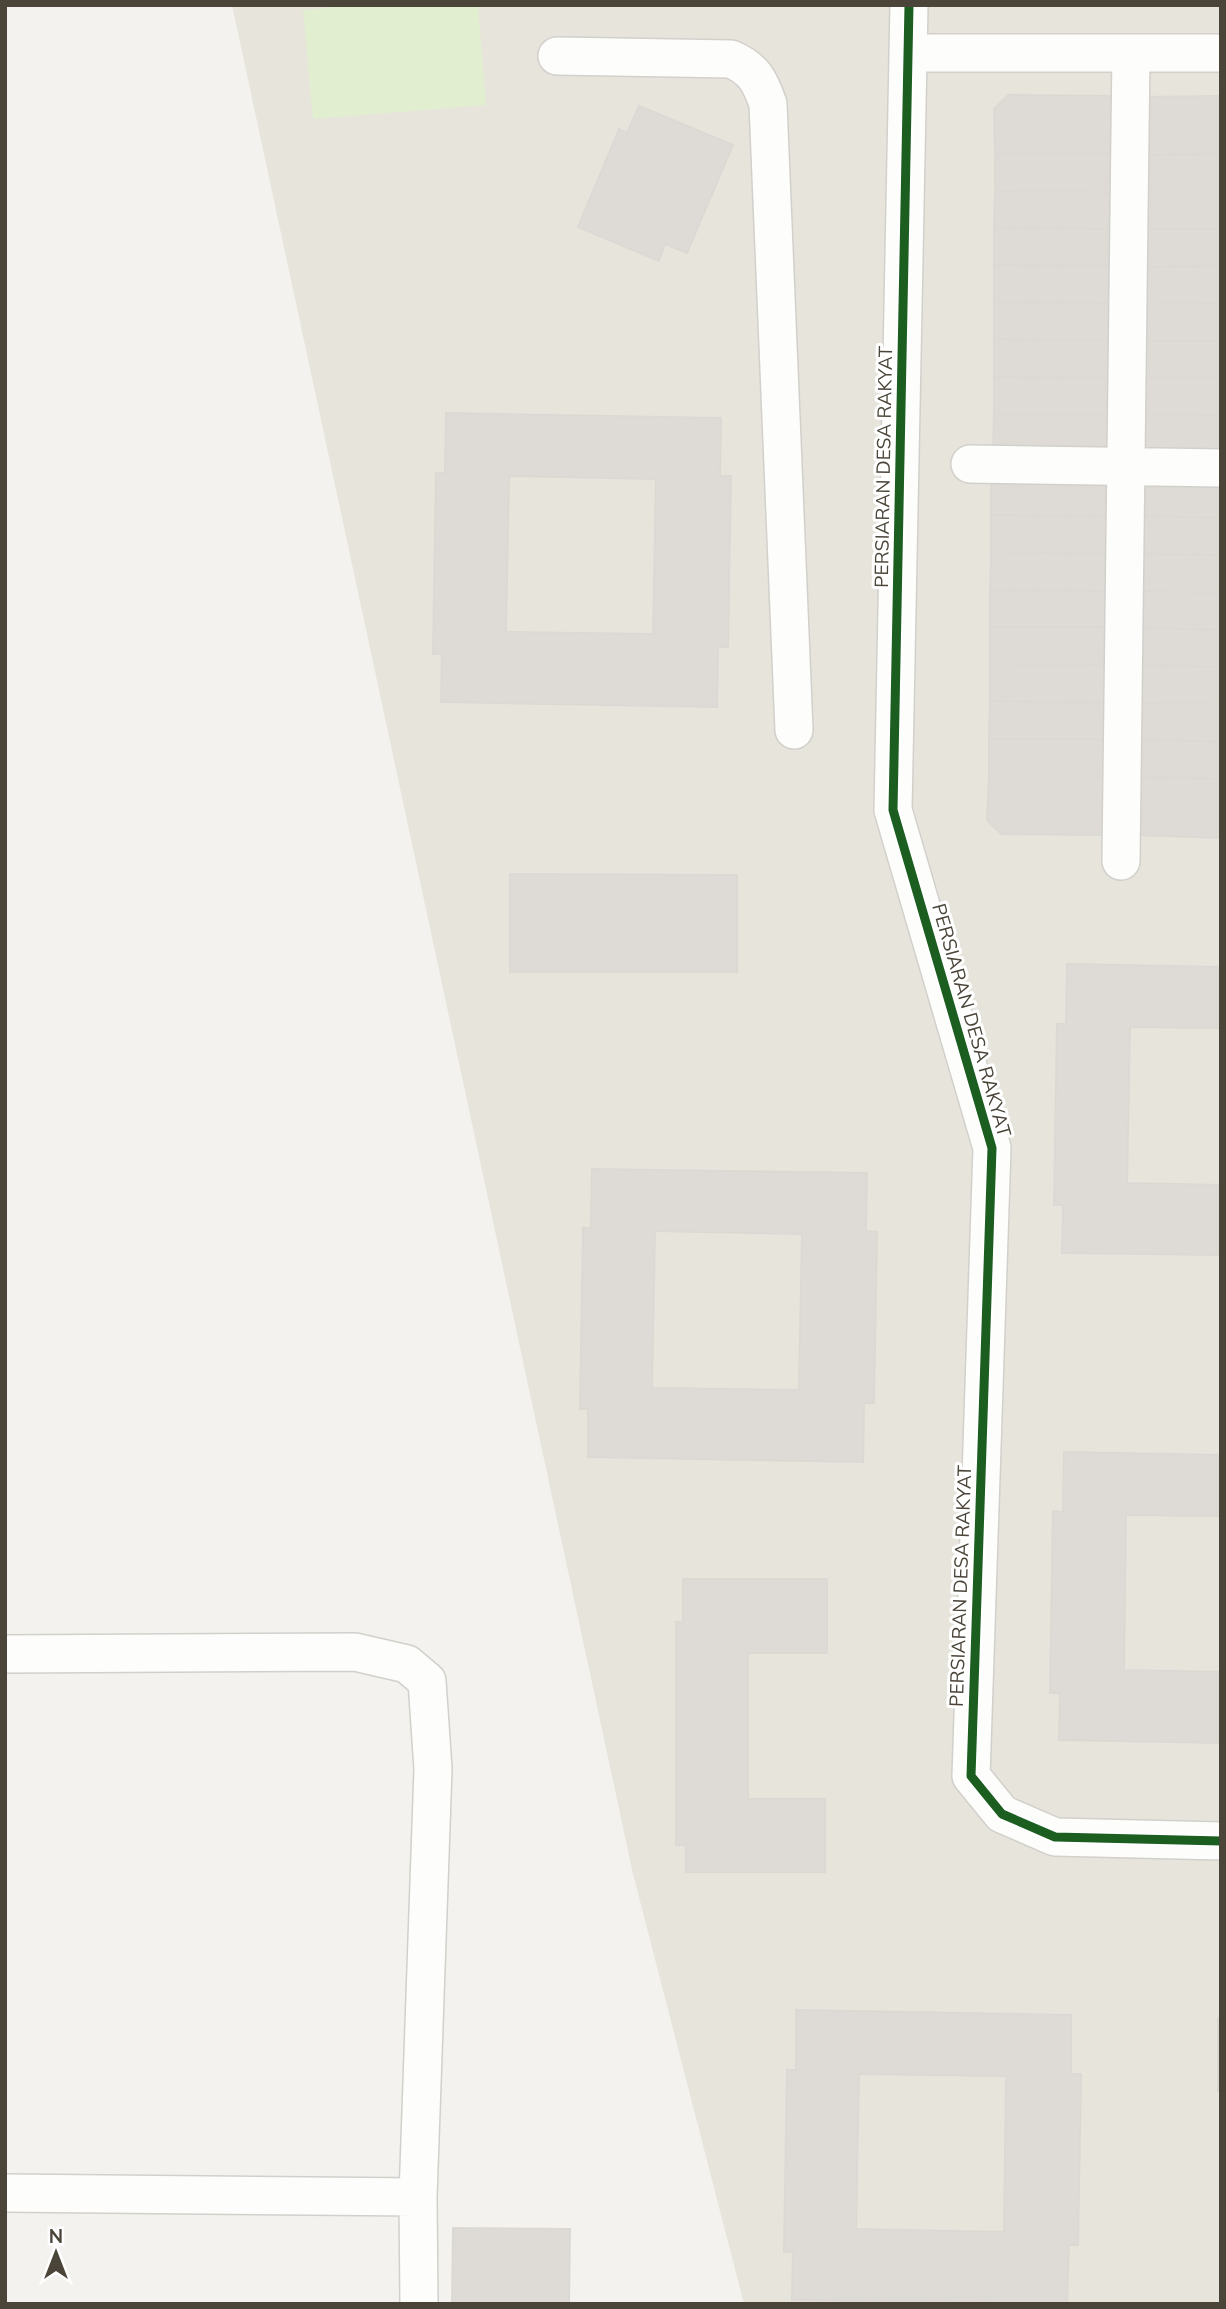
<svg xmlns="http://www.w3.org/2000/svg" width="1226" height="2309" font-family="Mulish,sans-serif">
	<style>
		.residential { fill: #e7e4dc }
		.green { fill: #e1eecf }
		.building { fill: #dedbd6; stroke: #dcd9d4; stroke-width: 2; fill-rule: evenodd }
		.lines { fill: none; stroke-linecap: round; stroke-linejoin: round }
		.minor-casing { stroke: #d2d0cb; stroke-width: 40 }
		.minor { stroke: #fdfdfc; stroke-width: 37 }
		.cycleway-casing { stroke: #fff; stroke-width: 13 }
		.cycleway { stroke: #1b5e20; stroke-width: 9 }
		.labels { text-anchor: middle; dominant-baseline: central; stroke-width: 6; stroke-linejoin: round; paint-order: stroke }
		.street-label { font-size: 19px; fill: #4b4439; stroke: #fff }
	</style>
	<rect width="100%" height="100%" fill="#f4f2ee"/>
	<path class="residential" d="M232,5H1221V2304H744L633,1874Z"/>
	<path class="green" d="M355,5H478L486,105L313,119L303,10Z"/>
	<path class="building" d="M1008,95L1114,96V154H995L994,109Z
		M1221,96V154L1142,155V97Z
		M639,106L733,145L687,253L665,244L659,261L578,227L619,129L627,133Z
		M995,154H1114L1113,192L995,191Z
		M1221,154V192H1142V155Z
		M995,191L1113,192V229L994,228Z
		M1142,192H1221V229H1142Z
		M994,228L1113,229V266L994,265Z
		M1142,229H1221V266L1142,267Z
		M994,265L1113,266V303L994,302Z
		M1221,266V303L1142,304V267Z
		M994,302L1113,303V341L994,339Z
		M1221,303V341H1143L1142,304Z
		M994,339L1113,341V378L994,377Z
		M1143,341H1221V378H1143Z
		M994,377L1113,378L1112,414H994Z
		M1143,378H1221V415L1144,416Z
		M446,413L721,418L720,476H731L728,647H718L717,707L441,702L442,654H433L436,473H445ZM509,476L656,479L653,634L506,632Z
		M994,414H1112V452L993,451Z
		M1221,415V452L1144,453V416Z
		M991,478L1109,479V516L991,515Z
		M1144,479L1221,481V518L1143,516Z
		M991,515L1109,516V554L991,552Z
		M1143,516L1221,518V555L1142,554Z
		M991,552L1109,554V591L990,590Z
		M1142,554L1221,555V593L1141,591Z
		M990,590L1109,591L1108,627H990Z
		M1141,591L1221,593V630L1140,628Z
		M990,627H1108V665L990,664Z
		M1140,628L1221,630V667L1139,665Z
		M990,664L1108,665V703L990,701Z
		M1139,665L1221,667V704L1139,703Z
		M990,701L1108,703V739H989Z
		M1139,703L1221,704V742L1138,739Z
		M989,739H1108V776H989Z
		M1138,739L1221,742V779L1137,777Z
		M989,776H1108L1107,835L1001,834L987,820Z
		M1137,777L1221,779V838L1135,835Z
		M510,874L737,875V972H510Z
		M1067,964L1221,967V1028L1130,1027L1127,1183L1221,1185V1255L1062,1253L1063,1205H1054L1057,1024H1066Z
		M592,1169L867,1173L866,1231L877,1232L874,1403H864L863,1462L588,1457V1409H580L583,1228H591ZM655,1231L802,1234L799,1390L652,1388Z
		M1064,1452L1221,1455V1516L1126,1515L1124,1670L1221,1672V1743L1059,1740L1060,1693H1050L1053,1511L1063,1512Z
		M683,1579H827V1653H748V1799H825V1872H686V1845H676V1622H683Z
		M796,2010L1071,2015V2074H1081L1078,2245H1069L1067,2304L792,2300L793,2252H784L787,2070H796ZM859,2074L1006,2076L1004,2232L856,2229Z
		M1218,2018H1221V2091H1218Z
		M453,2228L570,2229L569,2304H452Z"/>
	<g class="lines">
		<g class="minor-casing">
			<path id="minor" d="M909,5L893,810L992,1148L971,1776L1002,1814L1055,1837L1221,1841
				M909,53H1221
				M557,56L731,59C754,69 760,81 768,104L794,730
				M970,464L1221,468
				M1121,861L1131,53
				M5,1654L355,1652L407,1664L427,1681L433,1769L418,2197L419,2304
				M5,2193L418,2197"/>
		</g>
		<use href="#minor" class="minor"/>
		<g class="cycleway-casing">
			<path id="cycleway" d="M909,5L893,810L992,1148L971,1776L1002,1814L1055,1837L1221,1841"/>
		</g>
		<use href="#cycleway" class="cycleway"/>
	</g>
	<g class="labels">
		<g class="street-label">
			<text transform="translate(883 467) rotate(-89)">PERSIARAN DESA RAKYAT</text>
			<text transform="translate(972 1020) rotate(74)">PERSIARAN DESA RAKYAT</text>
			<text transform="translate(960 1586) rotate(-88)">PERSIARAN DESA RAKYAT</text>
		</g>
	</g>
	<rect width="1226" height="2309" fill="none" stroke="#4b4439" stroke-width="14"/>
	<g transform="translate(56 2253)" stroke="#ffffff" stroke-width="5" paint-order="stroke">
	<path d="M0-5L12 26L0 18L-12 26Z" fill="#4b4439"/>
	<text y="-10" font-size="19" font-weight="bold" text-anchor="middle" fill="#4b4439">N</text>
	</g>
</svg>
